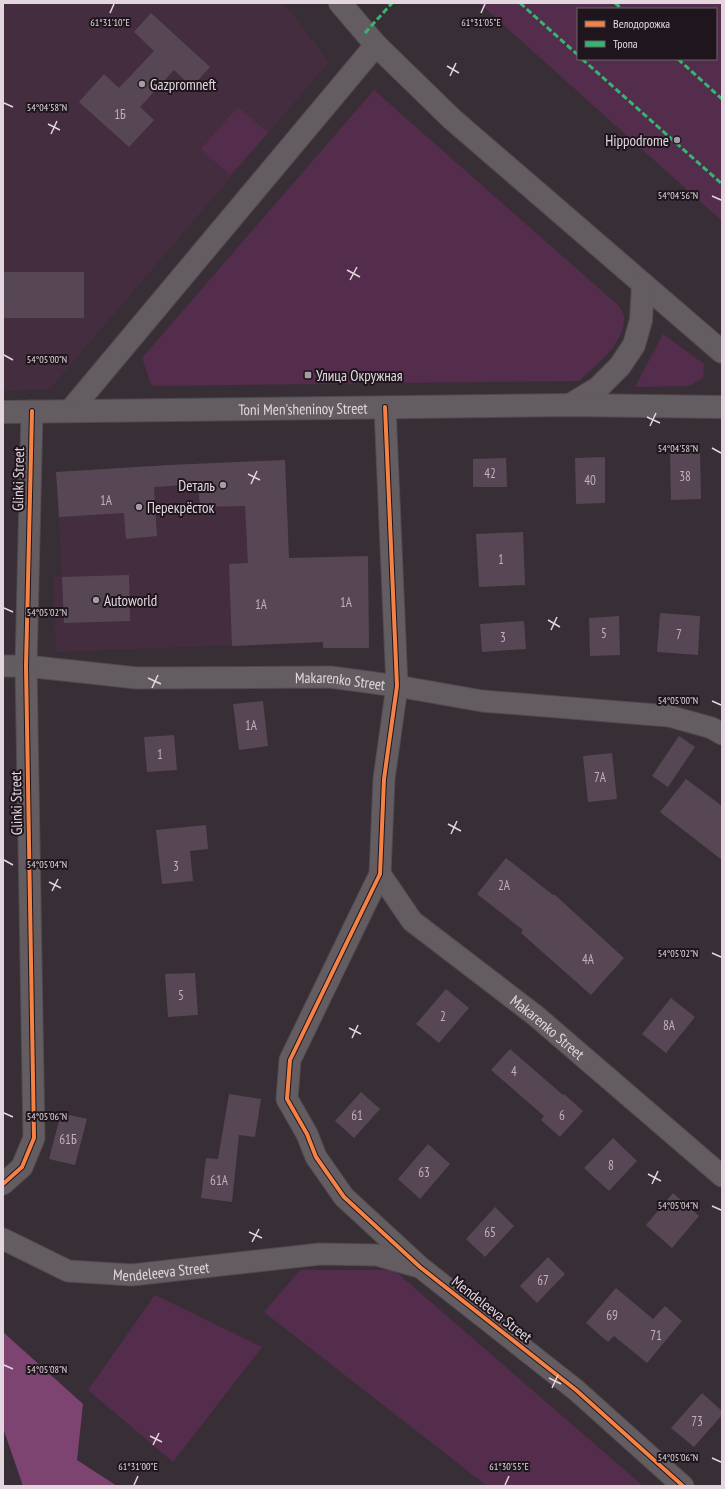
<svg xmlns="http://www.w3.org/2000/svg" width="725" height="1489" font-family="'PT Sans Narrow',sans-serif">
	<style>
		.built { fill: #442d3f }
		.green { fill: #542d4c; fill-rule: evenodd }
		.forest { fill: #7d4371 }
		.building { fill: #574754 }
		.lines { fill: none; stroke-linecap: round; stroke-linejoin: round }
		.street-casing { stroke: #524a50; stroke-width: 23 }
		.secondary-casing { stroke: #524a50; stroke-width: 24 }
		.street { stroke: #635c61; stroke-width: 21 }
		.secondary { stroke: #635c61; stroke-width: 22 }
		.quiet { stroke: #33b770; stroke-width: 3; stroke-dasharray: 6 3; stroke-linecap: butt }
		.cycleway-casing { stroke: #1e161c; stroke-width: 6 }
		.cycleway { stroke: #f48246; stroke-width: 4 }
		.ticks { fill: none; stroke: #e3d6df; stroke-width: 1.5 }
		.poi-dot { fill: #a79ba4; stroke: #1e161c; stroke-width: 1.5 }
		.labels { text-anchor: middle; dominant-baseline: central; stroke-width: 4; stroke-linejoin: round; paint-order: stroke }
		.number-label { font-size: 13px; fill: #c0b2bc }
		.poi-label { font-size: 15px; fill: #e3d6df; stroke: #1e161c; text-anchor: start }
		.street-label { font-size: 15px; fill: #e3d6df; stroke: #1e161c }
		.ticks-label { font-size: 10px; text-anchor: middle; fill: #e3d6df; stroke: #1e161c; stroke-width: 4; stroke-linejoin: round; paint-order: stroke }
	</style>
	<rect width="100%" height="100%" fill="#382e36"/>
	<path class="built" d="M3,3H284L329,62L50,389L3,391Z
		M285,460L292,643L56,652L53,577H62L56,472L169,465Z"/>
	<path class="green" d="M479,3H722V221ZM578,9H716V59H578Z
		M374,90L619,306C621,310 625,315 624,320C624,344 595,366 579,381L152,386L142,358Z
		M238,107L268,133L230,175L201,149Z
		M663,334L704,364L703,378L689,386L635,387Z
		M300,1270H394L643,1486H487L264,1312Z
		M155,1295L262,1347L173,1462L88,1390Z"/>
	<path class="forest" d="M3,1332L83,1404L77,1460L117,1486H23L3,1428Z"/>
	<path class="building" d="M151,13L210,67L192,87L174,70L140,107L154,120L129,147L79,102L104,74L119,88L154,51L134,32Z
		M3,272H84V318H3Z
		M700,453L701,499L671,500L670,454Z
		M605,457V503L576,504L575,458Z
		M506,458L507,487H473V459Z
		M285,460L289,558L368,556L369,648H323V642L232,646L229,564L248,563L245,506L200,507L198,484L154,487L157,536L126,539L124,513L59,517L56,472L169,465Z
		M523,532L525,585L479,587L476,534Z
		M129,575L130,621L64,623L62,577Z
		M660,613L700,616L698,655L657,652Z
		M619,616L620,655L590,656L589,618Z
		M524,621L526,649L482,652L480,624Z
		M263,701L268,746L239,750L233,704Z
		M174,735L177,770L147,772L144,737Z
		M679,736L695,747L668,787L652,776Z
		M612,753L617,799L588,802L583,756Z
		M686,779L722,806V860L660,812Z
		M206,825L208,849L190,851L193,881L162,884L156,830Z
		M506,858L553,895L554,894L624,958L591,995L521,933L523,930L477,894Z
		M195,973L198,1015L168,1017L165,974Z
		M446,989L469,1008L439,1043L416,1024Z
		M671,998L695,1017L666,1053L642,1034Z
		M510,1049L563,1095L564,1094L583,1111L560,1137L541,1120L544,1116L491,1070Z
		M361,1092L380,1109L354,1138L335,1121Z
		M229,1094L261,1099L255,1137L239,1135L232,1202L201,1198L206,1158L218,1159Z
		M61,1113L87,1119L75,1165L49,1159Z
		M613,1138L637,1161L609,1191L584,1168Z
		M428,1144L450,1164L420,1199L398,1179Z
		M673,1193L699,1216L672,1248L646,1225Z
		M495,1207L514,1226L485,1257L466,1239Z
		M548,1257L565,1274L537,1303L520,1286Z
		M616,1288L653,1319L665,1306L682,1321L647,1363L614,1336L608,1342L586,1323Z
		M702,1393L722,1411V1415L694,1447L671,1428Z"/>
	<g class="lines">
		<g class="street-casing">
			<g id="street">
				<path d="M385,407L397,686L384,779L380,874L290,1060L287,1099L307,1134L316,1157L344,1197L420,1267L576,1390L683,1486"/>
				<path id="s1" d="M3,666H26L137,678L330,677L397,686L482,701L669,716L712,728L722,734"/>
				<path id="s2" d="M380,874L412,921L536,1016L722,1176"/>
				<path d="M3,1184L22,1167L34,1138L26,666L32,411"/>
				<path id="s3" d="M3,1239L68,1271L132,1275L320,1254L377,1255L415,1266"/>
			</g>
		</g>
		<g class="secondary-casing">
			<g id="secondary">
				<path d="M340,3L376,45L452,119L722,352"/>
				<path d="M570,405L598,388L620,366L634,345L641,320L643,284"/>
				<path d="M70,411L376,45"/>
				<path id="s4" d="M3,412L570,405L722,407"/>
			</g>
		</g>
		<use href="#street" class="street"/>
		<use href="#secondary" class="secondary"/>
		<path class="quiet" d="M520,3L578,55
			M615,3L622,9
			M365,33L392,3
			M582,59L722,184
			M678,59L722,99"/>
		<g class="cycleway-casing">
			<path id="cycleway" d="M385,407L397,686L384,779L380,874L290,1060L287,1099L307,1134L316,1157L344,1197L420,1267L576,1390L683,1486
				M3,1184L22,1167L34,1138L26,666L32,411"/>
		</g>
		<use href="#cycleway" class="cycleway"/>
	</g>
	<path class="ticks" d="M110,13L114,4M481,13L485,4M447,66L459,73M450,76L456,63M4,103L13,107M48,124L60,130M51,134L57,121M712,196L721,200M347,270L360,277M350,280L357,267M4,355L13,360M647,417L660,423M650,426L656,413M712,448L721,453M248,474L260,480M251,484L257,471M4,608L13,612M548,620L560,627M551,630L557,617M148,678L161,684M152,688L158,675M712,701L721,705M448,824L461,831M451,834L457,821M4,860L13,865M49,882L61,888M52,891L58,879M712,953L721,957M349,1028L361,1034M352,1038L358,1025M4,1113L13,1117M648,1174L661,1181M652,1184L658,1171M712,1206L721,1210M249,1232L262,1238M252,1242L259,1229M4,1365L13,1369M549,1378L561,1384M552,1388L558,1375M150,1436L162,1442M153,1445L159,1433M712,1458L721,1462M134,1485L138,1476M505,1485L509,1476"/>
	<g class="poi-dot">
		<circle cx="142" cy="84" r="4"/>
		<circle cx="677" cy="140" r="4"/>
		<rect x="304" y="371" width="8" height="8" rx="2"/>
		<circle cx="223" cy="485" r="4"/>
		<circle cx="139" cy="507" r="4"/>
		<circle cx="96" cy="600" r="4"/>
	</g>
	<g class="labels">
		<g class="number-label">
			<text x="120" y="114">1Б</text>
			<text x="490" y="473">42</text>
			<text x="685" y="476">38</text>
			<text x="590" y="480">40</text>
			<text x="106" y="500">1А</text>
			<text x="501" y="559">1</text>
			<text x="346" y="602">1А</text>
			<text x="261" y="604">1А</text>
			<text x="604" y="633">5</text>
			<text x="679" y="634">7</text>
			<text x="503" y="637">3</text>
			<text x="251" y="725">1А</text>
			<text x="160" y="754">1</text>
			<text x="600" y="777">7А</text>
			<text x="176" y="866">3</text>
			<text x="504" y="885">2А</text>
			<text x="588" y="959">4А</text>
			<text x="181" y="995">5</text>
			<text x="443" y="1016">2</text>
			<text x="669" y="1025">8А</text>
			<text x="514" y="1071">4</text>
			<text x="357" y="1115">61</text>
			<text x="562" y="1115">6</text>
			<text x="68" y="1139">61Б</text>
			<text x="611" y="1165">8</text>
			<text x="424" y="1172">63</text>
			<text x="219" y="1180">61А</text>
			<text x="490" y="1232">65</text>
			<text x="543" y="1280">67</text>
			<text x="612" y="1315">69</text>
			<text x="656" y="1335">71</text>
			<text x="697" y="1421">73</text>
		</g>
		<g class="poi-label">
			<text x="150" y="84">Gazpromneft</text>
			<text x="669" y="140" text-anchor="end">Hippodrome</text>
			<text x="316" y="375">Улица Окружная</text>
			<text x="215" y="485" text-anchor="end">Dеталь</text>
			<text x="147" y="507">Перекрёсток</text>
			<text x="104" y="600">Autoworld</text>
		</g>
		<g class="street-label">
			<text stroke="none"><textPath href="#s4" startOffset="300">Toni Men'sheninoy Street</textPath></text>
			<text transform="translate(18 479) rotate(-89)">Glinki Street</text>
			<text stroke="none"><textPath href="#s1" startOffset="338">Makarenko Street</textPath></text>
			<text transform="translate(16 803) rotate(-91)">Glinki Street</text>
			<text stroke="none"><textPath href="#s2" startOffset="229">Makarenko Street</textPath></text>
			<text stroke="none"><textPath href="#s3" startOffset="166">Mendeleeva Street</textPath></text>
			<text transform="translate(492 1309) rotate(38)">Mendeleeva Street</text>
		</g>
	</g>
	<g class="ticks-label">
		<text x="110" y="26">61°31'10"E</text>
		<text x="481" y="26">61°31'05"E</text>
		<text x="47" y="111">54°04'58"N</text>
		<text x="678" y="199">54°04'56"N</text>
		<text x="47" y="363">54°05'00"N</text>
		<text x="678" y="452">54°04'58"N</text>
		<text x="47" y="616">54°05'02"N</text>
		<text x="678" y="704">54°05'00"N</text>
		<text x="47" y="868">54°05'04"N</text>
		<text x="678" y="957">54°05'02"N</text>
		<text x="47" y="1120">54°05'06"N</text>
		<text x="678" y="1209">54°05'04"N</text>
		<text x="47" y="1373">54°05'08"N</text>
		<text x="678" y="1461">54°05'06"N</text>
		<text x="138" y="1470">61°31'00"E</text>
		<text x="509" y="1470">61°30'55"E</text>
	</g>
	<rect width="725" height="1489" fill="none" stroke="#e3d6df" stroke-width="8"/>
	<rect x="577" y="8" width="140" height="52" fill="#1e161c" stroke="#6d636a"/>
	<rect x="585" y="21" width="20" height="6" fill="#f48246" stroke="#6d636a"/>
	<text x="613" y="28" font-size="12" fill="#e3d6df">Велодорожка</text>
	<rect x="585" y="41" width="20" height="6" fill="#33b770" stroke="#6d636a"/>
	<text x="613" y="48" font-size="12" fill="#e3d6df">Тропа</text>
</svg>
